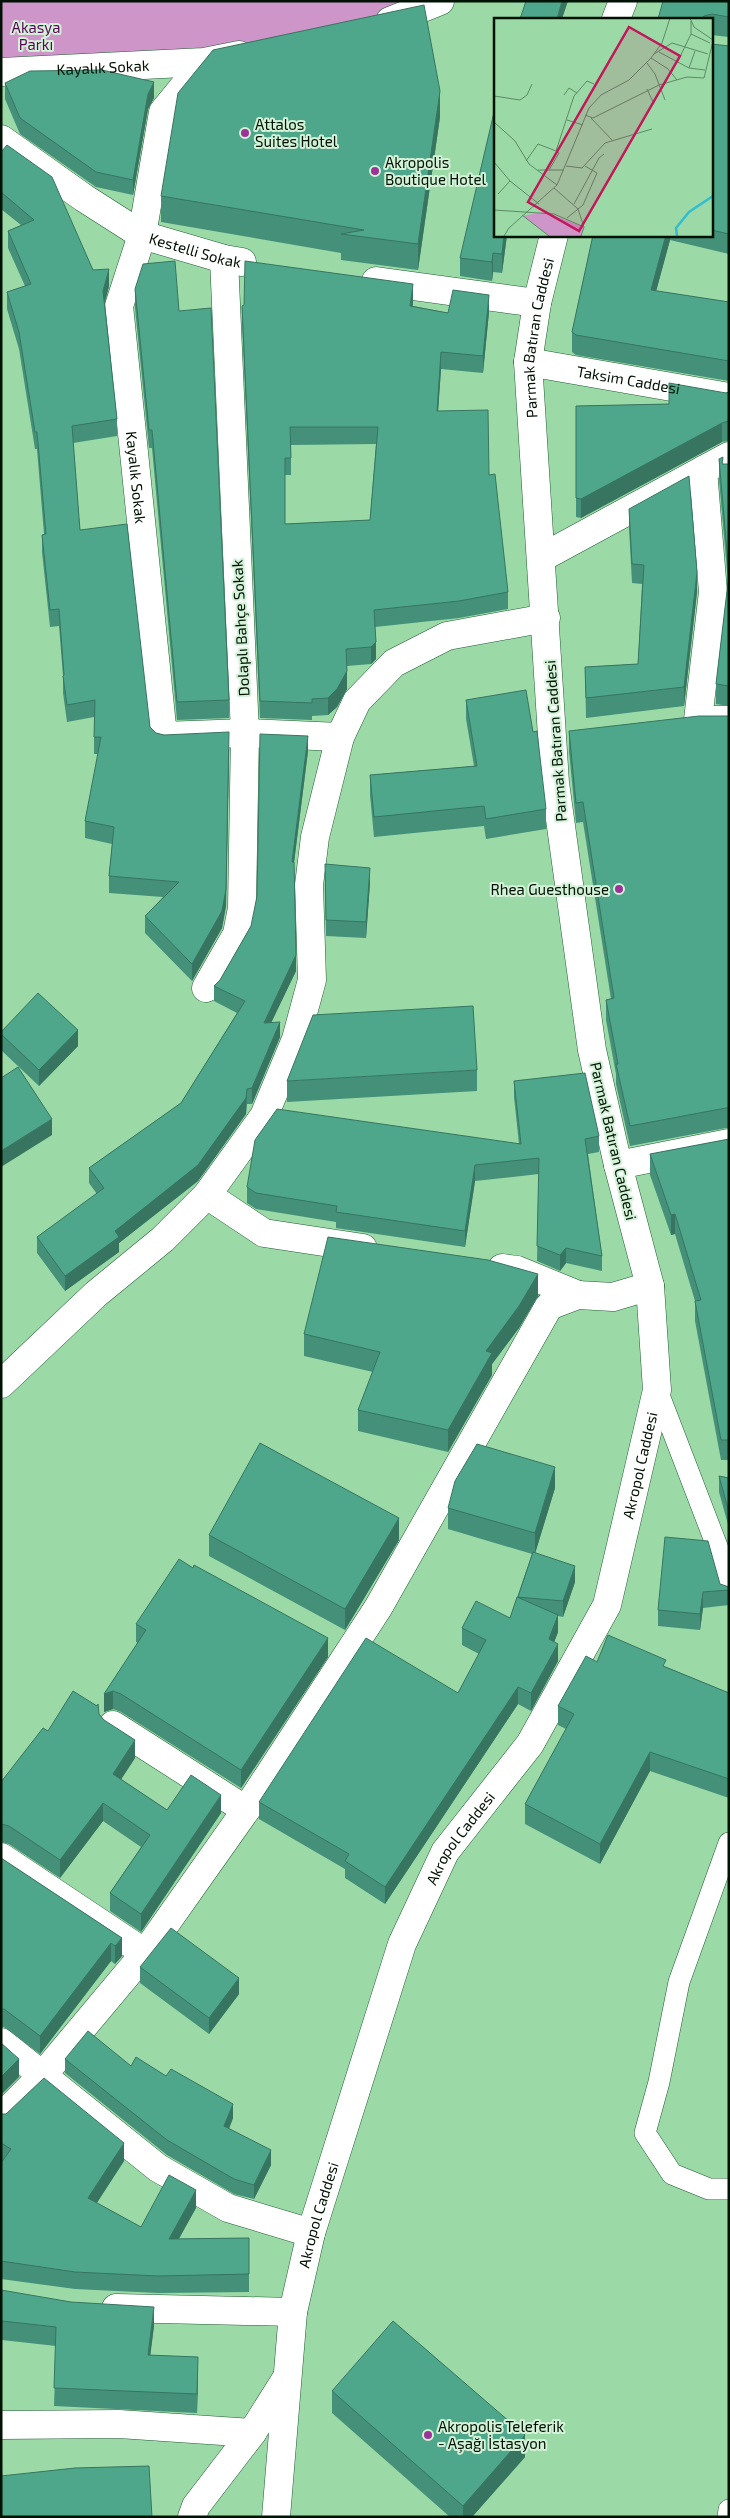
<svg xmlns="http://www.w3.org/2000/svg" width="730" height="2518" font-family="'Exo 2',sans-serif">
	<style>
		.green { fill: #ce95c8 }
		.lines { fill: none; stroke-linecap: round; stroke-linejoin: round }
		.service-casing { stroke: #1f5d32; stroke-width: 22 }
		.minor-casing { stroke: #1f5d32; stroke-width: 29 }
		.secondary-casing { stroke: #1f5d32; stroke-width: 29 }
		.service { stroke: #fff; stroke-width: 21 }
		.minor { stroke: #fff; stroke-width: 28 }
		.secondary { stroke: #fff; stroke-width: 28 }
		.wall { fill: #449078; fill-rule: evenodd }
		.shaded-wall { fill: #377561 }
		.building { fill: #4fa78b; stroke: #377561; fill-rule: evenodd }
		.poi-dot { fill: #9c3396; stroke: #d3f2d8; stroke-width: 2 }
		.labels { text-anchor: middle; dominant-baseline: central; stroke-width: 4; stroke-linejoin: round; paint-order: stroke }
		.park-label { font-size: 15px; fill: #5b0558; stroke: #d3f2d8 }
		.street-label { font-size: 15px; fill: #001203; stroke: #d3f2d8 }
		.poi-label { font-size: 15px; fill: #001203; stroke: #d3f2d8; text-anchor: start }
		.inset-river { fill: none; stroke: #34bdd2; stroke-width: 2.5 }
		.inset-road { fill: none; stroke: #5d8a65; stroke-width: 1 }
		.view { fill: #c2185b; fill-opacity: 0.15; stroke: #c2185b; stroke-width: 2.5 }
		.inset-edge { fill: none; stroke: #001203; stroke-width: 2.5 }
	</style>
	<rect width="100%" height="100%" fill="#9bdaa7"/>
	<path class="green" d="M1,1H440L204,62L1,72Z"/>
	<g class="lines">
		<g class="service-casing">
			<path id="service" d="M657,1390L720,1554L729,1591
				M729,1843L679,1982L659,2082L645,2133L672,2174L709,2189H729
				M728,2517L729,2510"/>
		</g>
		<g class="minor-casing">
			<g id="minor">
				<path id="s1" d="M200,67L163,112L142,235L119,306L163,736L245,733L340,737"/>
				<path id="s2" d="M1,139L84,198L142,235L224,259L242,262"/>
				<path d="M376,281L537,303"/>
				<path d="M703,470L713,592L698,720H729"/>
				<path d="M206,988L237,934L242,908L245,733L224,259"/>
				<path d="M618,1165L729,1143"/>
				<path d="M207,1195L264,1233L363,1248"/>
				<path d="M502,1268L517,1270L578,1295"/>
				<path d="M1,1384L96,1294L163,1239L207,1195L264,1116L296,1039L312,980L309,885L315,837L340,737L357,701L394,663L447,636L546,618"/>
				<path d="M113,1725L246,1810"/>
				<path d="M1,1857L145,1953"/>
				<path d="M1,2042L158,2168L228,2208L311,2233"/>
				<path d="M1,2117L42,2076L145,1953L246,1810L378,1608L549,1306L578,1295L613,1297L650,1286"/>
				<path d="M116,2308L293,2312"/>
				<path d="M1,2425L119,2424L252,2433"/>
				<path d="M192,2517L196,2506L252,2433L286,2379"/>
			</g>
		</g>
		<g class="secondary-casing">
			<g id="secondary">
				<path d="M616,19L623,1"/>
				<path d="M390,21L440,1"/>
				<path id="s3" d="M1,72L204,62L239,55"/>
				<path id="s4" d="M528,362L729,397"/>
				<path d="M541,558L729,456"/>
				<path id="s5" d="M276,2517L293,2312L311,2233L402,1944L445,1852L530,1744L607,1605L657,1390L650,1286L618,1165L592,1050L555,783L528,362L537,303L554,235"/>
			</g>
		</g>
		<use href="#service" class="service"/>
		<use href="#minor" class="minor"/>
		<use href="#secondary" class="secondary"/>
	</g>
	<path class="wall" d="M729,1V37L711,35V19H658Z
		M711,44L729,46V254L670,240L656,291L729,302V381L576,355L572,352V332L593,235H711Z
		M5,83L154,98L148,109L133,195L96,187L20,134L5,99Z
		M440,117L418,270L341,260V253L161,222V196Z
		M1,152L93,270L109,286L105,303L117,419V436L73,443L80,530L150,727L156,733L229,749L226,906L222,928L192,981L145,933V916L163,897L109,893V876L112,844L85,838V821L98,754H94V717L67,722L63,693V676L59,626L50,627L42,552V535L44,534L37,449H35L19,349L7,309V292L25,286L8,248V231L21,225L1,209Z
		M495,235H507L502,273L493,272L492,281L460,276V258Z
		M135,289L229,700V718L177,720L152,448H149L135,308Z
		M413,301V306L448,313L489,312L483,373L441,369L438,411L489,475L508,592V609L459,618L375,627L376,659L371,664L347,666V689L337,707L328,715L312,716V720L260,718L242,323V306ZM376,444L370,520L285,524V475H291V445Z
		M729,392V441L722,442L581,518L576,517V406L669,404Z
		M719,459L723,464H729V706L716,704V684L728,582L719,479Z
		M629,509L697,592L684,706L586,718L585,667L638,664L642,584L632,583L629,528Z
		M466,700L546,809V829L486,839L484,826L374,837L370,795V775L474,766L466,719Z
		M729,716V1128H726L630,1146L616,1084V1074L606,1020V1000L611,999L583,822L576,823L569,751V731Z
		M308,751L294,863L296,971L271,1022L280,1037L252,1104H247L246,1114L198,1181L119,1243V1252L65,1291L37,1253V1237L97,1194L89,1183V1168L181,1103L237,1013L214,1001V986L220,980L251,926Z
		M325,864L370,883L366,938L326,936Z
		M1,1032L78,1046L39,1086L1,1050Z
		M477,1070V1091L287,1102V1081Z
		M514,1081L599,1136V1152L588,1154L602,1256V1271L566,1263L560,1271L537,1261L539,1174L475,1181L465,1247L336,1228V1222L256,1209L247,1203V1187L519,1144L514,1097Z
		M729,1139V1460H721L695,1321V1301L675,1234L671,1235L650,1175V1154Z
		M538,1296L519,1328L492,1364V1375L448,1452L358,1431V1410L373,1372L304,1356V1334Z
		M719,1476L729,1478V1528L719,1492Z
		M555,1488L535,1553L575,1582L563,1617L558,1616V1632L554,1642L558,1661L531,1711L518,1704L385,1904L345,1878V1869L259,1819V1802L458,1693L479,1654L462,1645V1628L510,1618L532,1554L448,1529V1508Z
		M209,1535L399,1540L345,1630L209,1556Z
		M720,1584L729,1587V1605L703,1608L700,1630L658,1626V1610Z
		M136,1624L328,1657L241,1788L121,1712L113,1709L104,1712V1694L138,1643L136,1642Z
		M597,1662L666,1667L729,1693V1798L650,1771L600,1864L525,1824V1804L566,1729L558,1725V1706Z
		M99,1714L135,1758L121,1779L167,1810L221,1813L141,1932L110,1911V1893L141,1847L103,1821L60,1878L9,1844L1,1842V1782L48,1731Z
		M1,1858L122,1938V1956L115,1964L111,1961L40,2054L4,2027H1Z
		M140,1967L239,1994L209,2034L140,1983Z
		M65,2059L131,2066L166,2076L233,2118L229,2129L271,2165L254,2199L234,2194L167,2155L65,2073Z
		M1,2114L124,2161L97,2203L141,2227L196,2208L178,2239L249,2238V2292L158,2293L75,2289L1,2279V2163L2,2162L1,2161Z
		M1,2290L154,2326L150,2355L198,2376L197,2413L54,2406L56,2346L2,2340L1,2348Z
		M332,2391L525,2457L472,2517H450L332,2413Z"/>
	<path class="shaded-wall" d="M562,1H568L562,19H557Z
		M154,82V98L148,109L133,195V180L148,94Z
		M440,91V117L418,270V244Z
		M504,235H507L502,273V254Z
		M666,235H670V240L651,310V290Z
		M493,253V272L492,281V262Z
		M109,269V286L103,308V291Z
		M413,284V301L410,323V306Z
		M489,295V312L483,373V356Z
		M441,352V369L437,428V411Z
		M722,423V442L581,518V499Z
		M697,572V592L684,706V687Z
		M376,642V659L371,664V647Z
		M347,671V689L337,707L328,715V698Z
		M308,736V751L292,878V862Z
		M229,749L226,906L222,928L192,981V964Z
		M370,868V883L366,938V922Z
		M296,955V971L264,1038V1023Z
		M280,1022V1037L252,1104V1088Z
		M78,1030V1046L39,1086V1070Z
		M247,1089L246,1114L198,1181L119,1243V1252L65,1291V1276L115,1231Z
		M52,1119V1135L1,1167V1151Z
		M475,1165V1181L465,1247V1231Z
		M675,1214V1234L671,1235V1215Z
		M566,1248V1263L560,1271V1255Z
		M538,1274V1296L519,1328L492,1364V1375L448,1452V1430L486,1351Z
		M555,1467V1488L535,1554V1533Z
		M399,1518V1540L345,1630V1609Z
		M575,1566V1582L563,1617V1601Z
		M703,1592V1608L700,1630V1614Z
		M558,1615V1632L549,1656V1639Z
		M328,1638V1657L241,1788V1770Z
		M558,1644V1661L531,1711V1693Z
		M518,1687V1704L385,1904V1887Z
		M113,1691V1709L104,1712V1694Z
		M135,1740V1758L113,1792V1774Z
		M650,1752V1771L600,1864V1844Z
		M221,1795V1813L141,1932V1914Z
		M103,1803V1821L60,1878V1860Z
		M122,1938V1956L115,1964V1946Z
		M111,1943V1961L40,2054V2036Z
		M239,1978V1994L209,2034V2018Z
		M19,2059V2077L1,2095V2077Z
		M233,2104V2118L224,2141V2126Z
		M124,2143V2161L88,2216V2198Z
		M271,2150V2165L254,2199V2185Z
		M196,2190V2208L169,2257V2239Z
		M154,2307V2326L148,2374V2355Z
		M2,2321V2340L1,2348V2329Z
		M198,2357V2376L197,2413V2394Z
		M525,2435V2457L472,2517H463V2506Z"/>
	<path class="building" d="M526,1H562L557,19H520Z
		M663,1H729V17L712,14L704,16L701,19H658Z
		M424,5L440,91L418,244L341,234L364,230L161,196L178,93L213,50Z
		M711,44L729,46V234L711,230Z
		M102,70L154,82L148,94L133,180L96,172L20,118L5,83L30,71Z
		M495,108V235H504L502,254L493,253L492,262L460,258Z
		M7,145L52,177L93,270L109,269L103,291L117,419L72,426L80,530L127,524L150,727L156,733L164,735L229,732L226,889L222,911L192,964L145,916L179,882L109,876L114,827L85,821L101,737H94L95,700L67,705L63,676L64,675L59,609L50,610L42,535L46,534L37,432H35L19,332L7,292L31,284L8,231L34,220L1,192V152Z
		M593,235H666L651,290L729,302V361L576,335L572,332Z
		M175,261L179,311L211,308L229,700L177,702L152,430H149L135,289L143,264Z
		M245,261L413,284L410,306L448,313L453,290L489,295L483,356L441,352L437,411L488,410L489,475L495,474L508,592L459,601L374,610L376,642L371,647L346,649L347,671L337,689L328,698L312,699V703L260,701L242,306L244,305ZM290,427H378L370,520L285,524V458H291Z
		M669,383L726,393L729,392V421L722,423L581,499L576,498V406L669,404Z
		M723,457L722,464H729V686L716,684L729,574L719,459Z
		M689,476L697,572L684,687L586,698L585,667L638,664L644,565L632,564L629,509Z
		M526,690L533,732L537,731L546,809L486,819L484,806L374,817L370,775L477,766L466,700Z
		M699,716H729V1108H726L630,1126L616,1064H618L606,1000L614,998L583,802L576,803L569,731Z
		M260,734L308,736L292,862H294L296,955L264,1023L280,1022L252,1088L247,1089L246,1098L198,1165L115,1231L119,1237L65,1276L37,1237L104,1188L89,1168L181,1103L245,1001L214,986L220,980L251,926L257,896Z
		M325,864L370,868L366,922L326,920Z
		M38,993L78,1030L39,1070L1,1034V1032Z
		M473,1006L477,1070L287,1081L313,1015Z
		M18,1067L52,1119L1,1151V1078Z
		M585,1073L599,1136L585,1139L602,1256L566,1248L560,1255L537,1246L539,1158L475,1165L465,1231L336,1212L337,1206L256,1193L247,1187L255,1140L277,1109L521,1144L514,1081Z
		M729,1139V1440H721L695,1301L701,1300L675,1214L671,1215L650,1154Z
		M328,1237L488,1260L538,1274L519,1306L486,1351L492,1353L448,1430L358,1410L380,1352L304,1334Z
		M260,1443L399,1518L345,1609L209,1535Z
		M477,1444L555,1467L535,1533L448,1508L455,1481Z
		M719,1476L729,1478V1512Z
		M665,1537L708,1541L720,1584L729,1587V1590L703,1592L700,1614L658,1610Z
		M533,1552L575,1566L563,1601L518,1597Z
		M179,1559L193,1568L194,1565L328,1638L241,1770L121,1694L113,1691L104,1694L146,1630L136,1624Z
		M517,1597L558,1615L549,1639L558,1644L531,1693L518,1687L385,1887L345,1861L349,1854L259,1802L366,1638L458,1693L486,1640L462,1628L476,1601L510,1618Z
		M608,1635L666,1660L663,1666L729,1693V1779L650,1752L600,1844L525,1804L574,1714L558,1706L586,1656L597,1662Z
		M73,1691L97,1706L98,1704L99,1714L104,1720L135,1740L113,1774L167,1810L191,1775L221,1795L141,1914L110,1893L150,1835L103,1803L60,1860L9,1826L1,1824V1782L43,1728L48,1731Z
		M1,1858L122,1938L115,1946L111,1943L40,2036L4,2009H1Z
		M171,1928L239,1978L209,2018L140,1967Z
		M88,2031L131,2066L136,2057L166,2076L171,2069L233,2104L224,2126L271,2150L254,2185L234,2179L167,2140L65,2059Z
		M1,2043L19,2059L1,2077Z
		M44,2078L124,2143L88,2198L141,2227L169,2175L196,2190L169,2239L249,2238V2274L158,2276L75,2272L1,2261V2163L11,2149L1,2143V2114H6Z
		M1,2290L71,2302L154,2307L148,2355L198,2357L197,2394L54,2388L56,2327L2,2321L1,2329Z
		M393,2321L525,2435L463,2506L332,2391Z
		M149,2466L152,2517H1V2476L75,2468Z"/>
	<g class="poi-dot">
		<circle cx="245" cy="133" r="5"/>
		<circle cx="375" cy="171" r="5"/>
		<circle cx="619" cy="889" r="5"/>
		<circle cx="428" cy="2435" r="5"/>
	</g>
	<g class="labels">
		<g class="park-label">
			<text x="36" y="27">Akasya<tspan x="36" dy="17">Parkı</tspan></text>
		</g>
		<g class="street-label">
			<text stroke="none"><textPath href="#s3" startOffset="102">Kayalık Sokak</textPath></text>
			<text stroke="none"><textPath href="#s2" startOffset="226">Kestelli Sokak</textPath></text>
			<text stroke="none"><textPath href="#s5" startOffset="2272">Parmak Batıran Caddesi</textPath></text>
			<text stroke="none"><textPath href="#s4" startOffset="102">Taksim Caddesi</textPath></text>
			<text stroke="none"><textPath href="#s1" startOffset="430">Kayalık Sokak</textPath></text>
			<text transform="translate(240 628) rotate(-93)">Dolaplı Bahçe Sokak</text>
			<text transform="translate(555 741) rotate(-94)">Parmak Batıran Caddesi</text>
			<text transform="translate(614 1141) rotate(77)">Parmak Batıran Caddesi</text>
			<text stroke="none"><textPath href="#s5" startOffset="1131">Akropol Caddesi</textPath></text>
			<text stroke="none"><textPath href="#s5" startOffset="711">Akropol Caddesi</textPath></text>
			<text stroke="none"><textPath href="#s5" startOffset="306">Akropol Caddesi</textPath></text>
		</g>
		<g class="poi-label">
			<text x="255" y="124">Attalos<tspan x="255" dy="17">Suites Hotel</tspan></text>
			<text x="385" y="162">Akropolis<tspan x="385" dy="17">Boutique Hotel</tspan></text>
			<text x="609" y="889" text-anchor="end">Rhea Guesthouse</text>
			<text x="438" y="2426">Akropolis Teleferik<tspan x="438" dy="17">- Aşağı İstasyon</tspan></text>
		</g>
	</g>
	<g transform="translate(494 18)">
		<rect width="219" height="219" fill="#9bdaa7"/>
		<path d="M49,194L90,209L87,218H55L29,198Z" fill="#ce95c8"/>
		<path class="inset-river" d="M183,218L182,210L195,194L219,178"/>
		<path class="inset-road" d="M196,0L200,9L219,22M197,16L216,25M165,34L195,50L211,52M160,36L178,25L214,36M157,40L174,51L183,62M153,45L161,56L171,82M183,45L197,16V3M195,50L201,33M153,71L160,86M70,77L75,70L83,75M0,78L26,82L33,77L38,66M91,97L99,100L165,67L193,59L210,60L219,23M97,100L118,122M73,102L89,107M0,104L21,123L35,146L63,167M62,133L80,78L93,63L100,66M32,143L44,126L62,133L65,135L55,152M0,144L16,163L45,186M72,148L88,150L111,125L158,111M44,152H70M60,170L84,191L90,209M4,176L16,163M80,186L105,140L110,136M0,192L60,196L90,209L87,218M28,197L55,218M73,200L89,187L103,155L91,148M10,218L15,210L63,167L95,90L107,77L135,62L157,40L168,25L176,0"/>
		<path class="view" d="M135,9L186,38L85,213L34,184Z"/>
		<rect width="219" height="219" class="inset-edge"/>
	</g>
	<rect width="730" height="2518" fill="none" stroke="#001203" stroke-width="5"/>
</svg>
